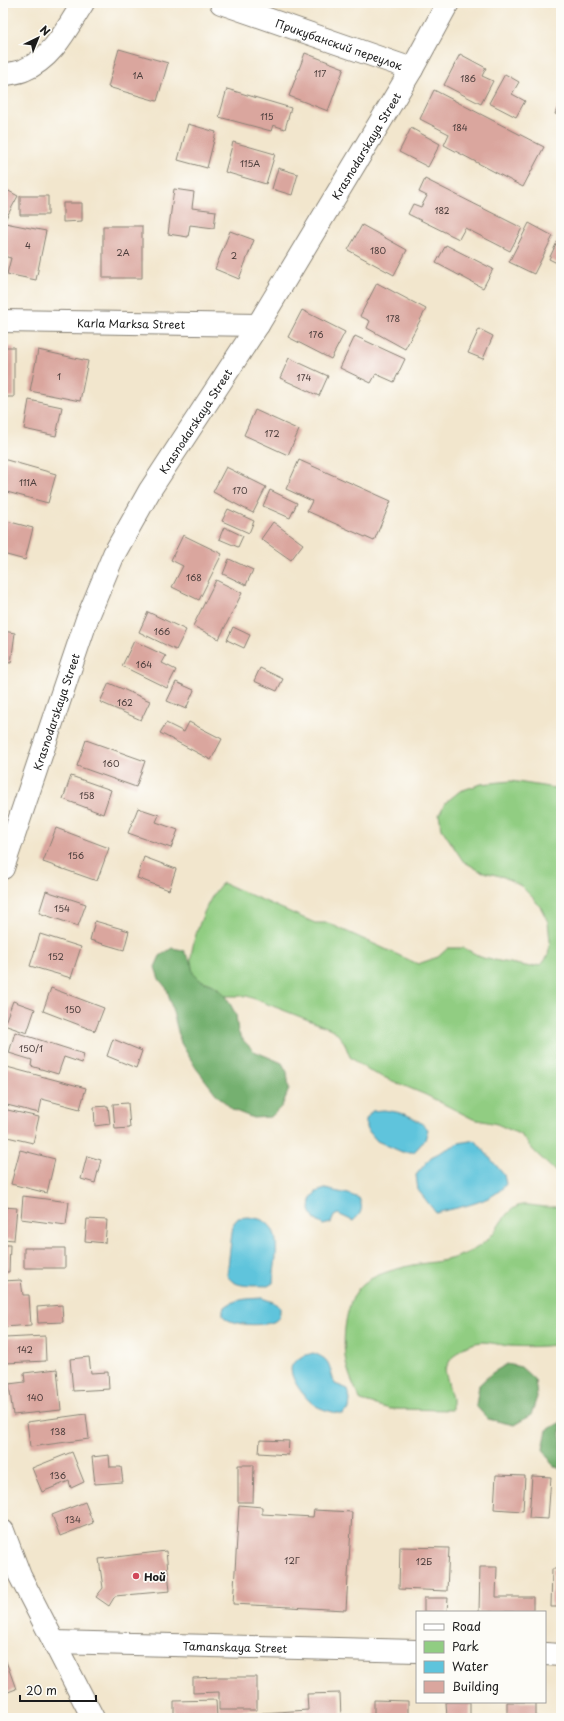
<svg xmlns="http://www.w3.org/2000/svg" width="564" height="1721" font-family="'Playpen Sans',sans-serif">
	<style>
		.green { fill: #91cd82; stroke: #56744f }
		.forest { fill: #74b070; stroke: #486646 }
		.water { fill: #5ec4dc; stroke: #3d707c }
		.building { fill: #daa69e }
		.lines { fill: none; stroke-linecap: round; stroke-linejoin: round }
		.minor-casing { stroke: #878174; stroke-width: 24 }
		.minor { stroke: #fff; stroke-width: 22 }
		.poi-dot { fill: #d1495b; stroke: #fdfcf7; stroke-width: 1.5 }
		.labels { text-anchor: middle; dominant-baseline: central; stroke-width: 3.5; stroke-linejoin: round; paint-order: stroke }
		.number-label { font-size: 9px; fill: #4c3e3c }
		.street-label { font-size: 11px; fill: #1c1c1c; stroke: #fdfcf7 }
		.poi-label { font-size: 11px; font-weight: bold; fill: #1c1c1c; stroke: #fdfcf7; text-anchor: start }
	</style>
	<rect width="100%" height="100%" fill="#fdfcf7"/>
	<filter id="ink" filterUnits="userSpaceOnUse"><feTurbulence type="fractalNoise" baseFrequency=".025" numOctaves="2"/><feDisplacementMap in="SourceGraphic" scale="8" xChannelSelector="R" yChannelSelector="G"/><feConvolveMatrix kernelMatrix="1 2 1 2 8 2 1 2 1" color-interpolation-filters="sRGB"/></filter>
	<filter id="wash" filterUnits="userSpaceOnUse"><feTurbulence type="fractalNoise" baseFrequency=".012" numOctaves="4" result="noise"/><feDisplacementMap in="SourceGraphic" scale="16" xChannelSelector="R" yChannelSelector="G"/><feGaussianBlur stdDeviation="0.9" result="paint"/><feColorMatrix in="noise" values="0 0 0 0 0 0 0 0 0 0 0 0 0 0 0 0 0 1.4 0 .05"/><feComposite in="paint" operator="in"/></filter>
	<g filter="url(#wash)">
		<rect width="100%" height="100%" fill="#f2e6cd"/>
		<path class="green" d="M511,781L561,789V1177L533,1150L521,1135L497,1124L473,1119L426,1095L369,1071L350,1057L344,1042L334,1030L247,996H226C223,993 219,988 215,986C208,981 198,982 193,974C183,958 208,893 223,883L315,923H328L418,964L438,957L448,948H464L483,958L531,967L542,964L548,956L550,941L548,922L541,908L533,898L521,886L504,877L480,871L463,861L442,829L439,815L445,803L460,791L481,784Z
			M561,1202V1344C543,1347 527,1347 509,1346C500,1345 490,1342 482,1342C463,1344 452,1354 445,1370L452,1399V1410L390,1409L361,1401C356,1390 350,1379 347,1367C341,1345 344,1300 363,1284C374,1275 392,1270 405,1267C423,1262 442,1263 459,1256C471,1252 480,1247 490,1237C499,1228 504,1212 518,1206C527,1202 546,1210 559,1206Z"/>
		<path class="forest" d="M172,948L183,950L191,962L193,973L200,980L215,986L226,996L236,1015L238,1032L244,1041L254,1051L282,1063L287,1072L289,1089L282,1106L271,1117L253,1118L233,1110L216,1094L196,1068L181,1043L167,989L159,979L155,967L160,956Z
			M507,1364L521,1367L535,1380L537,1397L531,1415L514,1425L488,1419L476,1406L479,1385L492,1373Z
			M561,1422V1470L553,1465L543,1449L547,1430Z"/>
		<path class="water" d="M384,1110C404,1113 413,1115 428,1129L425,1140L414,1152H402L377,1141L366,1128V1119L372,1111Z
			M475,1140L504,1175L506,1184C492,1203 458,1207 436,1213L418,1190L416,1175L431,1157L459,1143Z
			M325,1189L348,1194L359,1198C364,1209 361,1214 353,1221L338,1214L334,1216L331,1223L323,1225L314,1219L310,1210L311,1198L316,1192Z
			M248,1217C253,1218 259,1218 264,1221C284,1232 274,1264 273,1283L268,1286C254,1285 234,1289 227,1275L233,1224L238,1218Z
			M262,1298L273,1302L280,1307C280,1313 280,1318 275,1321C266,1327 227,1326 223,1315C223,1313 223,1311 223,1309C233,1298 249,1299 262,1298Z
			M313,1353C333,1360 328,1367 335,1384L348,1389L350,1400L349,1409L342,1414C333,1412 321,1410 313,1404C305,1398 287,1376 292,1365C296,1358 306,1355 313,1353Z"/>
		<g id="blocks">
			<path class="building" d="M119,49L168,63L157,101L108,87Z
				M305,53L344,68L328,111L289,96Z
				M460,54L486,68L482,76L493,81L481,104L444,85Z
				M505,74L519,82L512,94L525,101L516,117L489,103Z
				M227,89L291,108L285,129L273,125L271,131L219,117Z
				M434,90L544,147L523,187L444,145L449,134L420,119Z
				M561,99V116L555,114Z
				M188,124L216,132L207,168L178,160Z
				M411,128L440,144L428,167L399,152Z
				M233,142L275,154L266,184L225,172Z
				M278,168L298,174L292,195L272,189Z
				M425,179L522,228L510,251L465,228L459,239L408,214L413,204L421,207L427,196L419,192Z
				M3,188L18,196L5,220L3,219Z
				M174,189L194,192L192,208L216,211L214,228L190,225L188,237L168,234Z
				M20,196H48V215H20Z
				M63,203H82V221L63,222Z
				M5,223L46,231L36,280L7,274L11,258L3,256V233Z
				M529,223L553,236L534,274L509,262Z
				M362,225L407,250L394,275L348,250Z
				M103,226H142V278H103Z
				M230,231L254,240L239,279L215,269Z
				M561,234V265L549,259Z
				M446,245L493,269L483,288L436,263Z
				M377,283L426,309L405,349L367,328L370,321L360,316Z
				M302,310L345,332L331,359L288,337Z
				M479,329L493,336L483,359L468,353Z
				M355,336L405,359L394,382L376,374L371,383L340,368Z
				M3,347H14V397H3Z
				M38,350L88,361L80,401L30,391Z
				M289,358L328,376L319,396L280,378Z
				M29,400L62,407L56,436L24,429Z
				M255,410L299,430L288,455L244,435Z
				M3,459L56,474L48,503L3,491Z
				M299,460L391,501L374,541L307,511L312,501L286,489Z
				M226,467L266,487L253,513L213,492Z
				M270,490L297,503L290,518L263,506Z
				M228,509L254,521L249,533L222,521Z
				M3,520L33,528L25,560L3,554Z
				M273,522L303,544L291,560L261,539Z
				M224,527L243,536L238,547L219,539Z
				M183,535L222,554L199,600L172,587L183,566L171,560Z
				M229,559L253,570L246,585L223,574Z
				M216,580L242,593L219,639L193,626Z
				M148,612L186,630L176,650L139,632Z
				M233,627L250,635L244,648L227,640Z
				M3,631L15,633L11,663L3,662Z
				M134,641L166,656L162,663L176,670L167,688L122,666Z
				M260,668L283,679L277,691L254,681Z
				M176,682L194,690L186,709L167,701Z
				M109,683L150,701L141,720L100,702Z
				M189,722L222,739L211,760L160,733L166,723L184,732Z
				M86,740L145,761L136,787L77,766Z
				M71,776L111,790L103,814L63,799Z
				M138,808L159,815L156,822L178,830L171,848L128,833Z
				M56,828L109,848L97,881L43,862Z
				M144,857L176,869L169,890L137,878Z
				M46,891L86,904L78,926L39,913Z
				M95,921L129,931L124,950L90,940Z
				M40,934L81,947L71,978L30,966Z
				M51,988L104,1008L95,1031L43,1011Z
				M13,1001L35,1009L27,1033L4,1025Z
				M15,1032L84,1054L82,1063L64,1057L58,1074L31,1066L32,1060L9,1053Z
				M113,1039L142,1051L136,1068L107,1056Z
				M3,1066L86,1088L80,1109L42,1099L39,1113L3,1104Z
				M128,1103L130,1128L115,1129L113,1104Z
				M108,1106L110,1124L95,1126L94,1107Z
				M3,1109L39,1117L33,1143L3,1136Z
				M20,1150L55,1159L47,1193L11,1184Z
				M87,1156L101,1160L95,1183L81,1179Z
				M23,1196L69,1202L66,1225L21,1219Z
				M3,1207L17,1208L14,1240L3,1239Z
				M87,1219L107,1220L105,1243L85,1241Z
				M3,1245H10L9,1272H3Z
				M24,1248H65V1268H24Z
				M21,1280L23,1295H29L31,1325L4,1327L3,1281Z
				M62,1305L63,1322L38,1323L37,1307Z
				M45,1336L46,1361L6,1363L5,1338Z
				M89,1357L91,1373L108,1372L109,1389L73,1391L70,1359Z
				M57,1369L61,1410L13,1415L9,1384L25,1382L24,1373Z
				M86,1414L89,1439L30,1447L27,1422Z
				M260,1440L289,1441L288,1455L259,1453Z
				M72,1452L84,1482L71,1488L69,1481L42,1492L32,1468Z
				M109,1455L110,1467H121L123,1482L95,1484L92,1457Z
				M238,1465H254L253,1502H238Z
				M496,1475L525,1476L523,1511L494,1509Z
				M532,1476L551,1477L548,1519L529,1518Z
				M85,1502L93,1523L60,1536L52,1515Z
				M239,1505L262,1507V1514L313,1517L314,1510L352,1512L346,1610L233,1604Z
				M400,1547L449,1548L447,1591L399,1589Z
				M166,1551L170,1591L115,1596L109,1606L96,1597L103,1588L99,1559Z
				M480,1567H497L496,1597H533V1612H479Z
				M552,1569H561V1607H551Z
				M424,1598H448L447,1612H424Z
				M3,1653L16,1689L3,1694Z
				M219,1677H257V1710H219V1692L193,1693V1678Z
				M340,1693L341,1718H262V1713L308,1710L307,1694Z
				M216,1700L217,1718H174V1701Z
				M374,1700L408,1701V1718H374Z
				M446,1702H470V1718H447Z
				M507,1702H536V1718H507Z"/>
		</g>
	</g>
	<g filter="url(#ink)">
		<use href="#blocks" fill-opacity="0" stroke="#878174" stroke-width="1"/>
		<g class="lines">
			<g class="minor-casing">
				<g id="minor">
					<path id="s1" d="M221,3L412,69"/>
					<path d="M3,75C10,73 18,73 24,70C53,58 67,28 83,3"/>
					<path id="s2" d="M3,321L258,325"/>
					<path id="s3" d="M3,868L87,619L114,554L150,490L258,325L412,69L448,3"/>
					<path d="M3,1531L20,1576L93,1718"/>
					<path id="s4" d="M54,1642L417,1651"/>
					<path d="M545,1654L561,1655"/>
				</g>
			</g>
			<use href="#minor" class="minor"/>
		</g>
	</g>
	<circle class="poi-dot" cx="136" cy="1576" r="4"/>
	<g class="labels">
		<g class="number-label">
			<text x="320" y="73">117</text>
			<text x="138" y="75">1А</text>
			<text x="468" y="78">186</text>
			<text x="267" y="116">115</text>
			<text x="460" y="127">184</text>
			<text x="250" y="163">115А</text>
			<text x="442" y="210">182</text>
			<text x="28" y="245">4</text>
			<text x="378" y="250">180</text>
			<text x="123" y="252">2А</text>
			<text x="234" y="255">2</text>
			<text x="393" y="318">178</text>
			<text x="316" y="334">176</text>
			<text x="59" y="376">1</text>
			<text x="304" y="377">174</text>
			<text x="272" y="433">172</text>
			<text x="28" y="482">111А</text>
			<text x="240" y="490">170</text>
			<text x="194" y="577">168</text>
			<text x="162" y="631">166</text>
			<text x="144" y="664">164</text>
			<text x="125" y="702">162</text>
			<text x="111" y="763">160</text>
			<text x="87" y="795">158</text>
			<text x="76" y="855">156</text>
			<text x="62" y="908">154</text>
			<text x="56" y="956">152</text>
			<text x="73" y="1009">150</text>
			<text x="31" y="1048">150/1</text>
			<text x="25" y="1349">142</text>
			<text x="35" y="1397">140</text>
			<text x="58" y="1431">138</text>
			<text x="58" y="1475">136</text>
			<text x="73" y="1519">134</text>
			<text x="292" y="1560">12Г</text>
			<text x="424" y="1561">12Б</text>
		</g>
		<g class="street-label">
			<text stroke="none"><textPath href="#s1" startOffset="125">Прикубанский переулок</textPath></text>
			<text stroke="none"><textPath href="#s3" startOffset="813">Krasnodarskaya Street</textPath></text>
			<text stroke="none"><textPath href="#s2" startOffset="128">Karla Marksa Street</textPath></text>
			<text stroke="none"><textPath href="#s3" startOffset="489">Krasnodarskaya Street</textPath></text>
			<text stroke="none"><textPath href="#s3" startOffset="165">Krasnodarskaya Street</textPath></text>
			<text stroke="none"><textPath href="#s4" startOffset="181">Tamanskaya Street</textPath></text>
		</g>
		<g class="poi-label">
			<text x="144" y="1576">Ной</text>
		</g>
	</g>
	<rect width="564" height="1721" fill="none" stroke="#fdfcf7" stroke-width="16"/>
	<rect x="416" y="1611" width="130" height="92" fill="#fdfcf7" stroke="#a3a29f"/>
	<rect x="424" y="1624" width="20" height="6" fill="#ffffff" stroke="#a3a29f"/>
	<text x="452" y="1631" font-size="12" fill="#1c1c1c">Road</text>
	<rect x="424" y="1641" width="20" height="12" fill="#91cd82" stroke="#a3a29f"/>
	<text x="452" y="1651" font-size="12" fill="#1c1c1c">Park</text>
	<rect x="424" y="1661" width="20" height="12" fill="#5ec4dc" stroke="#a3a29f"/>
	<text x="452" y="1671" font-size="12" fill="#1c1c1c">Water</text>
	<rect x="424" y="1681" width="20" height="12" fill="#daa69e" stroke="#a3a29f"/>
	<text x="452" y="1691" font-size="12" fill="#1c1c1c">Building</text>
	<g transform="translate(38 38) rotate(43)" stroke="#fdfcf7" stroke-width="3" paint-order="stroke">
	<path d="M0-3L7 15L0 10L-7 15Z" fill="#1c1c1c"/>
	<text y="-6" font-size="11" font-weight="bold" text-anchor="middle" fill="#1c1c1c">N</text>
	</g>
	<path d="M20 1695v6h76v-6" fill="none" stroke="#1c1c1c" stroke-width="2"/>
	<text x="26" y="1695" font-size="12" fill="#1c1c1c" stroke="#fdfcf7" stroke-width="3" paint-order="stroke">20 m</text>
</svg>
